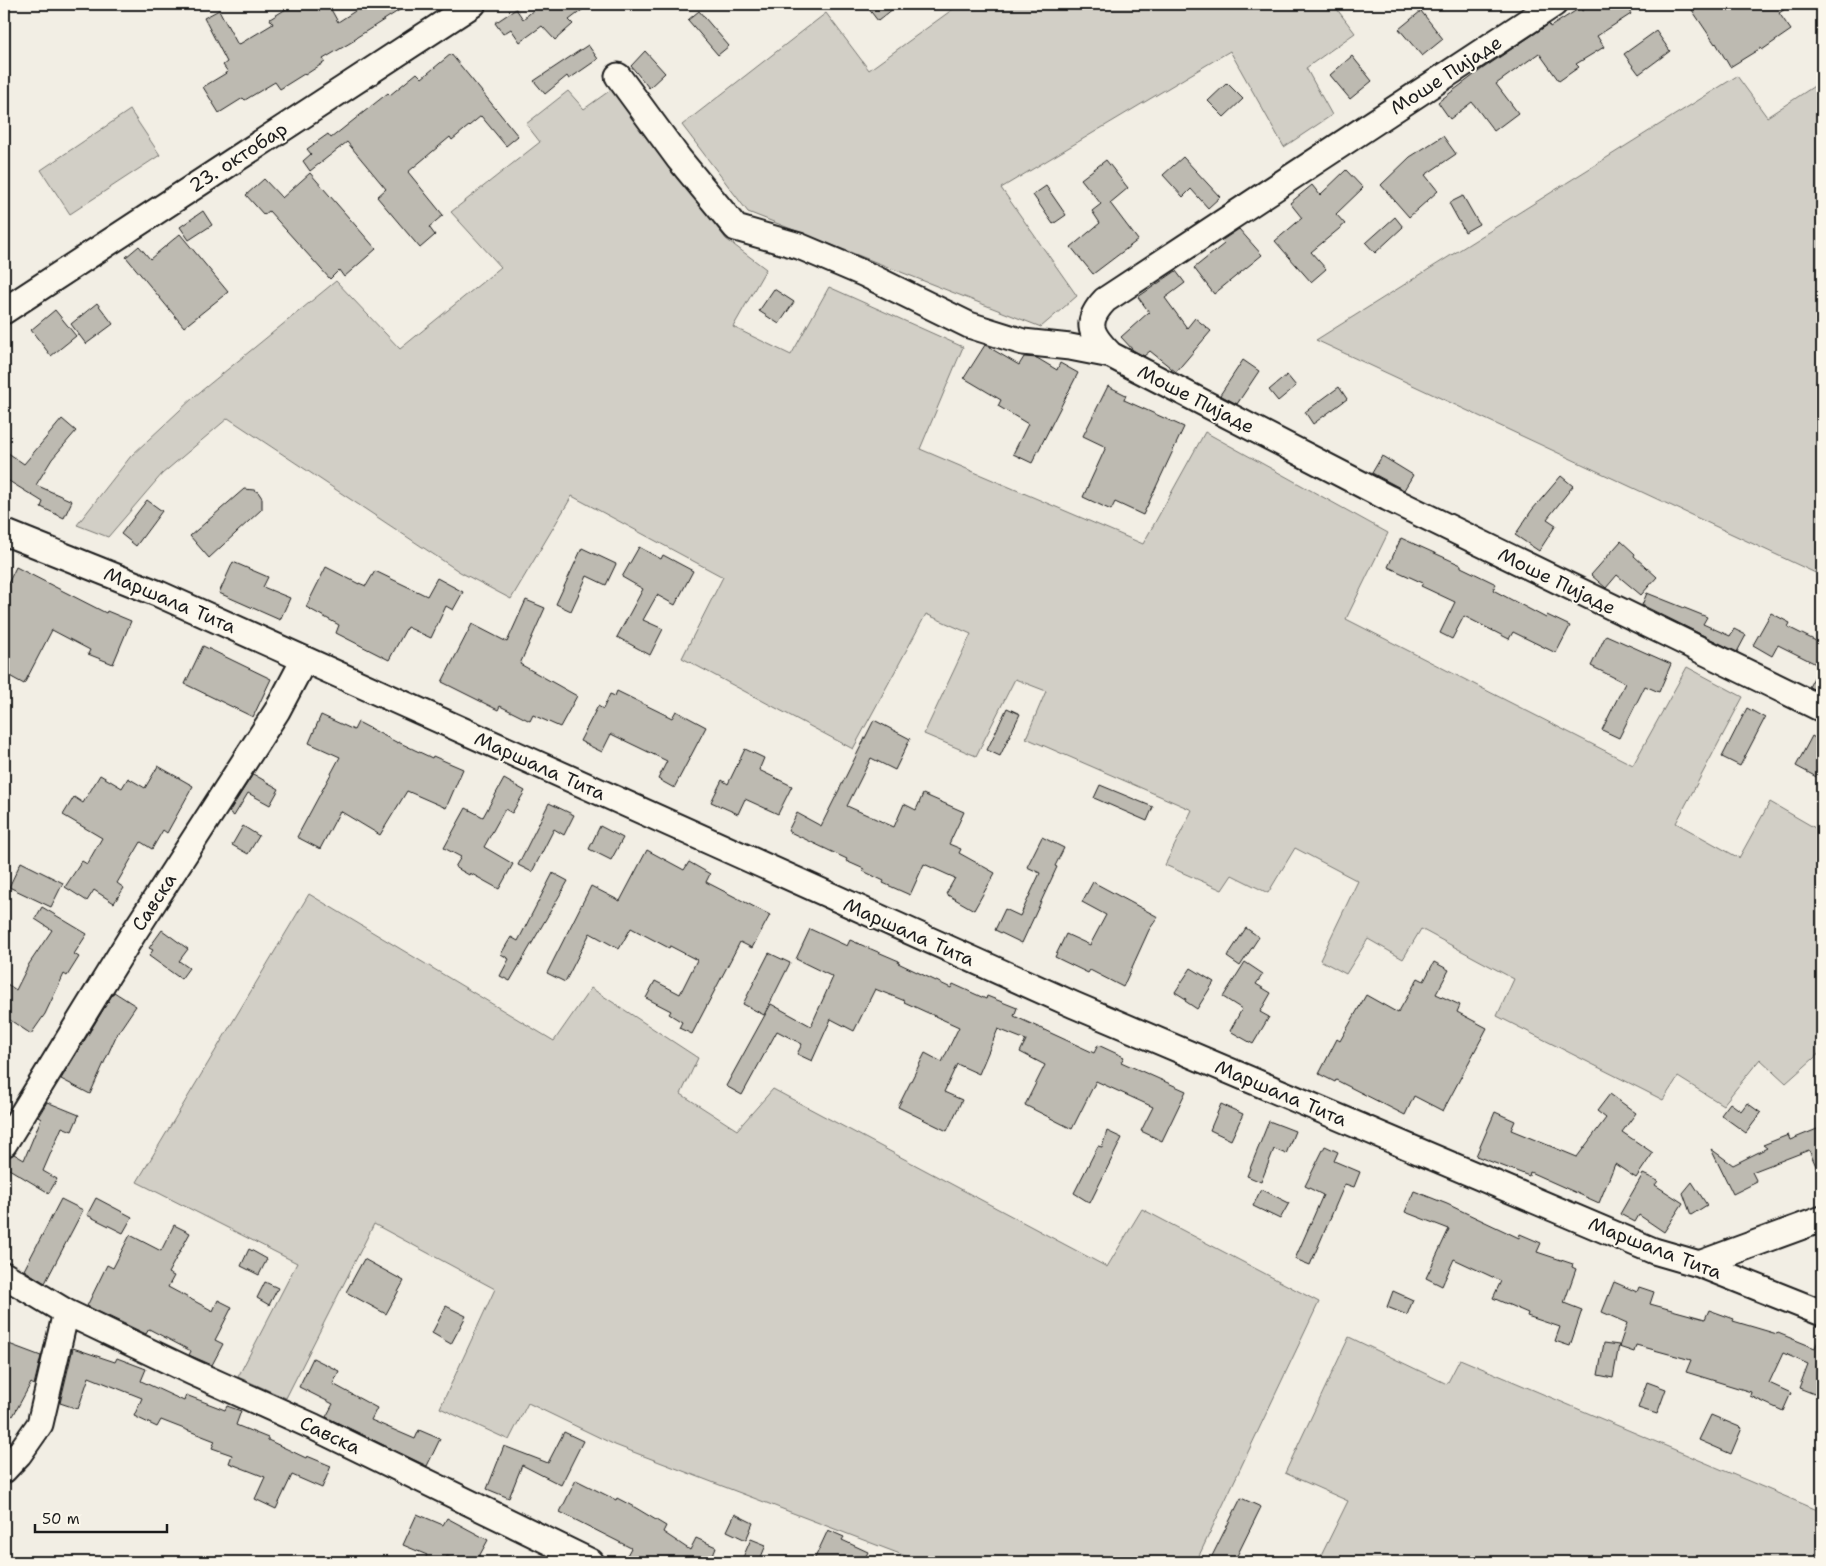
<svg xmlns="http://www.w3.org/2000/svg" width="1826" height="1566" font-family="'Shantell Sans',sans-serif">
	<style>
		.green { fill: #d2cfc6; stroke: #777671 }
		.building { fill: #bdbab1; stroke: #1c1c1c }
		.lines { fill: none; stroke-linecap: round; stroke-linejoin: round }
		.minor-casing { stroke: #1c1c1c; stroke-width: 29 }
		.minor { stroke: #fbf7ec; stroke-width: 25 }
		.labels { text-anchor: middle; dominant-baseline: central; stroke-width: 4; stroke-linejoin: round; paint-order: stroke }
		.street-label { font-size: 19px; fill: #1c1c1c; stroke: #fbf7ec }
	</style>
	<rect width="100%" height="100%" fill="#f2eee4"/>
	<filter id="ink" filterUnits="userSpaceOnUse"><feTurbulence type="fractalNoise" baseFrequency=".02" numOctaves="2"/><feDisplacementMap in="SourceGraphic" scale="10" xChannelSelector="R" yChannelSelector="G"/><feConvolveMatrix kernelMatrix="1 2 1 2 8 2 1 2 1" color-interpolation-filters="sRGB"/></filter>
	<g filter="url(#ink)">
		<path class="green" d="M960,4H1333L1355,33L1306,68L1332,115L1284,147L1230,51L1001,188L1077,296L1041,327L748,212L682,125L826,13L869,70Z
			M1737,76L1767,117L1822,81V576L1316,340Z
			M612,89L726,239L766,269L733,327L791,355L829,287L963,347L920,449L1143,544L1205,432L1388,533L1346,619L1633,765L1687,667L1743,697L1676,823L1739,858L1770,802L1822,832V1051L1786,1083L1760,1059L1723,1105L1678,1077L1663,1100L1497,1016L1514,979L1421,929L1403,959L1368,939L1346,974L1320,960L1358,881L1295,848L1268,893L1232,875L1222,890L1165,865L1192,810L1026,738L1046,691L1015,679L976,756L924,734L971,634L926,614L853,749L682,658L723,577L572,496L511,599L460,572L228,418L162,474L108,537L77,525L131,456L195,396L336,281L400,349L501,267L451,212L540,142L526,124L568,91L584,109Z
			M130,110L160,155L70,214L41,170Z
			M309,894L554,1041L591,988L698,1058L681,1094L737,1130L773,1089L1107,1267L1142,1209L1319,1302L1196,1562H921L615,1445L528,1403L509,1440L440,1408L495,1289L374,1224L286,1398L238,1377L297,1263L137,1182Z
			M1349,1337L1447,1384L1460,1359L1822,1512V1562H1318L1348,1501L1285,1473Z"/>
		<path class="building" d="M294,4H328L338,22L366,4H409L354,39L355,40L323,59L325,62L305,75L304,74L280,89L275,82L245,100L243,98L219,113L203,87L228,72L223,65L227,62L204,18L219,10L238,45L273,24L270,19Z
			M541,4H590L569,20L573,24L555,40L542,26L520,42L511,29L503,34L495,23L516,9L523,19Z
			M865,4H899L878,21Z
			M1593,4H1625L1631,14L1597,36L1604,47L1576,64L1579,67L1559,81L1539,53L1496,84L1518,113L1494,131L1472,102L1450,119L1438,102L1482,69L1549,24L1550,27L1580,8L1582,11Z
			M1688,4H1793L1779,13L1791,30L1762,50L1761,48L1730,67L1716,43L1715,44Z
			M699,11L729,46L718,55L688,20Z
			M1421,11L1443,39L1422,56L1399,29Z
			M1656,31L1670,51L1639,74L1624,54Z
			M588,45L598,59L569,79L567,76L545,94L534,81Z
			M645,51L665,73L649,88L631,66Z
			M451,54L518,136L506,146L481,116L452,140L450,137L408,172L443,215L429,227L435,235L420,248L377,197L386,189L347,142L310,171L303,161L311,154L307,149L328,134L331,138L388,93L390,95L417,73L422,78Z
			M1352,56L1372,81L1350,99L1330,75Z
			M1227,83L1243,99L1224,117L1208,101Z
			M1443,136L1456,154L1425,175L1438,191L1409,217L1381,185L1410,157Z
			M1183,157L1220,197L1208,208L1191,189L1183,197L1163,175Z
			M1106,160L1128,188L1110,203L1138,240L1093,274L1071,247L1100,223L1092,211L1101,204L1081,179Z
			M1346,170L1363,188L1336,214L1345,224L1311,252L1326,269L1311,282L1275,241L1302,218L1290,203L1312,185L1320,195Z
			M310,173L376,249L344,277L339,270L330,279L269,211L264,215L246,195L264,179L282,198Z
			M1046,186L1066,215L1053,224L1033,195Z
			M1463,196L1479,224L1465,232L1449,203Z
			M203,211L212,225L189,240L180,227Z
			M1395,217L1403,227L1375,253L1366,243Z
			M1239,229L1262,255L1214,294L1194,268L1224,244L1221,241Z
			M180,234L228,292L184,327L126,257L139,246L150,259Z
			M1176,271L1185,283L1165,298L1187,328L1195,318L1211,331L1176,372L1150,351L1144,356L1133,350L1121,337L1149,312L1138,297Z
			M774,289L794,302L779,324L759,311Z
			M97,303L113,324L86,344L71,324Z
			M55,310L76,336L51,356L31,330Z
			M985,345L1019,365L1024,357L1037,358L1057,370L1060,363L1078,373L1032,463L1013,454L1028,424L998,406L1001,400L964,378Z
			M1243,360L1259,371L1237,404L1220,395Z
			M1287,375L1296,386L1278,401L1269,390Z
			M1108,386L1126,395L1124,400L1184,427L1143,515L1115,502L1111,510L1083,497L1106,447L1083,436Z
			M1339,387L1347,399L1313,424L1305,412Z
			M62,419L76,431L52,459L36,485L72,501L64,518L41,507L43,502L4,478V450L24,464Z
			M1382,456L1413,475L1404,490L1372,473Z
			M1561,476L1573,486L1547,519L1556,525L1539,551L1515,535L1532,510Z
			M244,489L254,490L258,492L262,498V509L209,558L190,536Z
			M147,500L162,511L136,546L121,534Z
			M1401,538L1461,565V567L1496,584L1493,590L1546,618L1547,615L1570,626L1556,653L1513,632L1509,639L1464,616L1452,639L1440,633L1455,602L1421,586L1423,583L1388,567Z
			M1621,541L1635,554L1634,556L1657,577L1641,595L1617,575L1606,588L1591,575Z
			M639,547L661,559L663,555L693,571L675,605L657,595L643,620L663,629L650,655L617,637L643,589L622,577Z
			M582,548L616,564L606,585L587,576L571,611L556,604Z
			M233,562L268,577L263,587L290,598L280,620L219,593Z
			M16,567L106,613L107,611L131,621L113,664L88,654L90,650L52,630L24,684L4,673V592Z
			M326,567L359,584V583L366,586L375,571L427,596L437,578L463,592L453,610L446,606L431,638L407,627L389,660L336,633L339,625L306,607Z
			M1647,593L1707,617L1703,624L1730,636L1734,629L1746,635L1737,652L1642,605Z
			M526,600L545,608L520,664L577,696L560,727L533,715L530,721L500,706L498,710L442,682L472,624L507,642Z
			M1771,613L1790,623L1788,627L1822,644V693L1809,687L1820,666L1778,645L1772,656L1753,645Z
			M1606,635L1671,664L1659,692L1645,686L1619,738L1602,730L1625,683L1591,666Z
			M203,646L271,679L253,717L185,684Z
			M617,691L672,718L676,711L706,727L674,788L658,779L667,761L611,734L602,752L580,741L598,706L603,709L610,694L615,696Z
			M1007,708L1020,714L1000,756L987,750Z
			M1747,708L1765,718L1740,766L1722,757Z
			M321,715L354,730L358,722L398,743V742L432,758L433,756L463,769L446,808L407,791L380,835L340,811L320,849L297,837L340,757L309,743Z
			M874,720L910,739L895,770L871,758L847,806L894,827L904,804L916,810L923,794L964,812L949,844L961,849L959,853L995,873L974,910L946,894L955,878L924,864L910,895L883,883L884,881L863,871L864,869L846,861L847,859L788,831L797,813L821,826Z
			M1812,736L1822,742V780L1796,766Z
			M745,749L764,758L759,770L792,786L778,814L745,799L738,814L711,802L722,780L728,784Z
			M158,766L193,786L167,833L163,830L152,849L141,842L117,883L124,888L114,903L94,890L87,901L65,887L82,861L87,864L102,838L63,815L74,797L83,803L100,775L122,788L128,778L145,788Z
			M253,774L279,789L270,805L248,793L234,816L229,812Z
			M504,779L525,791L512,813L505,809L484,847L513,864L499,889L470,873L469,875L455,867L461,857L444,848L466,808L483,817Z
			M1100,785L1153,807L1147,821L1094,798Z
			M549,803L574,815L564,835L554,829L532,872L518,865Z
			M243,826L259,836L248,854L232,845Z
			M600,826L623,838L611,860L589,849Z
			M1042,837L1064,848L1055,866L1057,867L1022,943L995,930L1005,909L1020,916L1040,873L1027,867Z
			M647,850L684,870L689,862L710,874L706,882L770,915L752,948L740,942L692,1034L679,1028L682,1022L669,1014L671,1011L646,998L655,981L680,994L697,960L670,946L669,948L631,928L619,949L590,933L565,982L547,973L591,886L620,901Z
			M21,862L63,883L51,907L9,887Z
			M553,873L568,881L510,981L500,976L509,959L501,954L511,937L518,941Z
			M1093,882L1158,917L1149,930L1123,987L1090,970L1088,973L1055,957L1066,934L1090,945L1106,915L1082,902Z
			M42,907L87,934L74,954L79,957L67,976L64,974L45,1014L31,1034L4,1016V982L16,990L29,964L52,930L35,919Z
			M1246,928L1259,937L1240,966L1227,957Z
			M810,929L847,946L850,940L899,961L898,963L951,988L953,984L986,999L987,996L1017,1008L1014,1016L1094,1053L1098,1045L1124,1057L1121,1062L1186,1091L1162,1141L1141,1131L1153,1107L1096,1081L1072,1129L1025,1105L1045,1065L1020,1052L1026,1040L998,1029L979,1074L957,1064L944,1092L962,1100L947,1131L898,1107L925,1053L942,1062L959,1027L904,1002L905,1001L875,989L854,1031L831,1019L812,1061L797,1054L802,1044L777,1031L742,1095L726,1086L771,1004L811,1026L833,977L796,959Z
			M162,930L188,949L179,961L189,968L181,979L149,956L153,950L149,948Z
			M769,953L790,963L764,1015L743,1004Z
			M1245,962L1263,974L1256,984L1271,993L1260,1012L1269,1017L1253,1044L1230,1031L1242,1009L1223,997Z
			M1434,962L1449,970L1436,994L1460,1005L1457,1012L1487,1028L1443,1111L1414,1096L1405,1115L1336,1080L1335,1082L1319,1074L1337,1039L1340,1041L1366,995L1398,1013L1418,978L1424,981Z
			M1191,968L1214,982L1197,1009L1185,1001L1186,999L1175,992Z
			M114,992L136,1006L117,1034L90,1094L61,1079Z
			M1610,1094L1636,1113L1622,1132L1653,1153L1636,1178L1615,1164L1599,1203L1530,1172L1529,1176L1476,1156L1495,1112L1515,1121L1511,1130L1577,1157L1606,1118L1597,1111Z
			M47,1102L79,1115L72,1131L62,1127L43,1171L57,1179L49,1193L4,1166L7,1158L14,1154L24,1160L41,1119L38,1117Z
			M1730,1103L1741,1111L1747,1103L1761,1113L1746,1133L1721,1115Z
			M1221,1104L1243,1114L1231,1140L1210,1130Z
			M1269,1121L1295,1131L1286,1154L1274,1149L1261,1182L1247,1176Z
			M1822,1127V1180L1809,1150L1752,1172L1757,1182L1733,1194L1711,1149L1733,1165L1767,1148L1763,1145L1788,1135L1790,1140Z
			M1107,1131L1122,1138L1090,1203L1074,1193L1098,1146L1102,1147Z
			M1325,1146L1338,1152L1334,1161L1360,1172L1354,1187L1345,1184L1310,1265L1295,1259L1323,1195L1305,1186Z
			M1643,1174L1658,1181L1655,1185L1683,1203L1664,1232L1639,1215L1635,1222L1620,1214Z
			M1692,1182L1707,1205L1691,1215L1683,1193Z
			M1261,1189L1289,1203L1280,1219L1253,1206Z
			M1414,1191L1447,1204L1519,1238L1520,1234L1541,1243L1537,1252L1573,1264L1572,1267L1576,1269L1564,1303L1582,1310L1570,1346L1555,1341L1560,1327L1527,1316L1528,1313L1493,1298L1501,1281L1454,1259L1442,1286L1426,1278L1449,1229L1405,1212Z
			M96,1198L132,1217L123,1233L87,1215Z
			M61,1199L83,1210L45,1283L24,1270Z
			M174,1225L190,1233L168,1273L174,1276L168,1287L213,1311L218,1300L232,1307L215,1340L223,1344L212,1365L189,1355L191,1351L149,1329L146,1334L87,1306L107,1265L113,1268L130,1235L161,1251Z
			M249,1249L267,1259L259,1275L241,1266Z
			M364,1259L404,1281L386,1314L346,1292Z
			M265,1282L278,1288L269,1305L257,1298Z
			M1614,1282L1637,1292L1639,1287L1654,1292L1650,1304L1705,1319L1709,1310L1734,1319L1733,1321L1777,1334L1778,1333L1815,1348L1822,1331V1397L1799,1388L1808,1364L1783,1353L1769,1383L1791,1393L1783,1411L1750,1396L1751,1392L1686,1372L1691,1360L1636,1345L1634,1352L1619,1347L1627,1323L1602,1312Z
			M1393,1291L1413,1300L1407,1315L1387,1307Z
			M446,1306L466,1316L451,1344L432,1333Z
			M1604,1343L1619,1345L1613,1378L1598,1375Z
			M9,1344L41,1356L34,1385L31,1383L13,1416L4,1411V1357Z
			M73,1348L115,1362L117,1358L146,1369L141,1381L184,1401L186,1395L225,1410L227,1406L241,1411L236,1425L268,1438V1440L306,1458L307,1456L331,1466L322,1488L292,1475L276,1509L255,1499L265,1477L229,1463L232,1455L212,1448L215,1441L161,1420L157,1427L134,1416L142,1398L89,1377L78,1409L60,1403Z
			M313,1358L339,1371L333,1384L377,1408L371,1420L415,1439L419,1430L440,1439L427,1466L326,1417L333,1404L299,1387Z
			M1647,1382L1666,1389L1657,1414L1638,1408Z
			M1711,1415L1742,1428L1731,1454L1699,1440Z
			M564,1432L583,1441L561,1485L522,1465L509,1498L487,1489L504,1446L548,1463Z
			M576,1480L616,1500L617,1498L636,1508L666,1526L663,1532L690,1550L696,1538L716,1547L710,1562H711H635L626,1557L631,1548L560,1512Z
			M1241,1498L1261,1507L1234,1562H1209Z
			M417,1514L443,1525L447,1518L488,1540L476,1562H458L447,1556L444,1562H423L427,1555L403,1545Z
			M735,1514L753,1523L746,1540L727,1531Z
			M828,1530L844,1537L842,1540L868,1552L863,1562H813Z
			M751,1539L766,1545L759,1562H741Z"/>
		<g class="lines">
			<g class="minor-casing">
				<path id="minor" d="M1554,4L1105,300C1083,323 1091,335 1111,355L1388,498L1822,709
					M618,76L679,159L736,228L799,246L865,274L969,325L1023,342L1070,347L1111,355
					M4,311L473,4
					M4,532L159,594L1074,1005L1654,1251L1699,1264L1822,1313
					M4,1144L133,934L277,711L304,660
					M1699,1264L1822,1219
					M4,1275L66,1312L192,1372L314,1427L591,1562
					M4,1470L19,1454L40,1424L66,1312"/>
			</g>
			<use href="#minor" class="minor"/>
		</g>
	</g>
	<g class="labels">
		<g class="street-label">
			<text transform="translate(1446 75) rotate(-33)">Моше Пијаде</text>
			<text transform="translate(238 157) rotate(-33)">23. октобар</text>
			<text transform="translate(1196 399) rotate(27)">Моше Пијаде</text>
			<text transform="translate(1557 581) rotate(26)">Моше Пијаде</text>
			<text transform="translate(170 600) rotate(23)">Маршала Тита</text>
			<text transform="translate(540 766) rotate(24)">Маршала Тита</text>
			<text transform="translate(154 902) rotate(-57)">Савска</text>
			<text transform="translate(909 932) rotate(24)">Маршала Тита</text>
			<text transform="translate(1281 1093) rotate(23)">Маршала Тита</text>
			<text transform="translate(1655 1248) rotate(21)">Маршала Тита</text>
			<text transform="translate(330 1435) rotate(25)">Савска</text>
		</g>
	</g>
	<rect width="1826" height="1566" fill="none" stroke="#fbf7ec" stroke-width="20"/>
	<rect x="10" y="10" width="1806" height="1546" fill="none" stroke="#1c1c1c" stroke-width="2" filter="url(#ink)"/>
	<path d="M35 1524v8h132v-8" fill="none" stroke="#1c1c1c" stroke-width="2.5"/>
	<text x="42" y="1524" font-size="15" fill="#1c1c1c" stroke="#fbf7ec" stroke-width="4" paint-order="stroke">50 m</text>
</svg>
